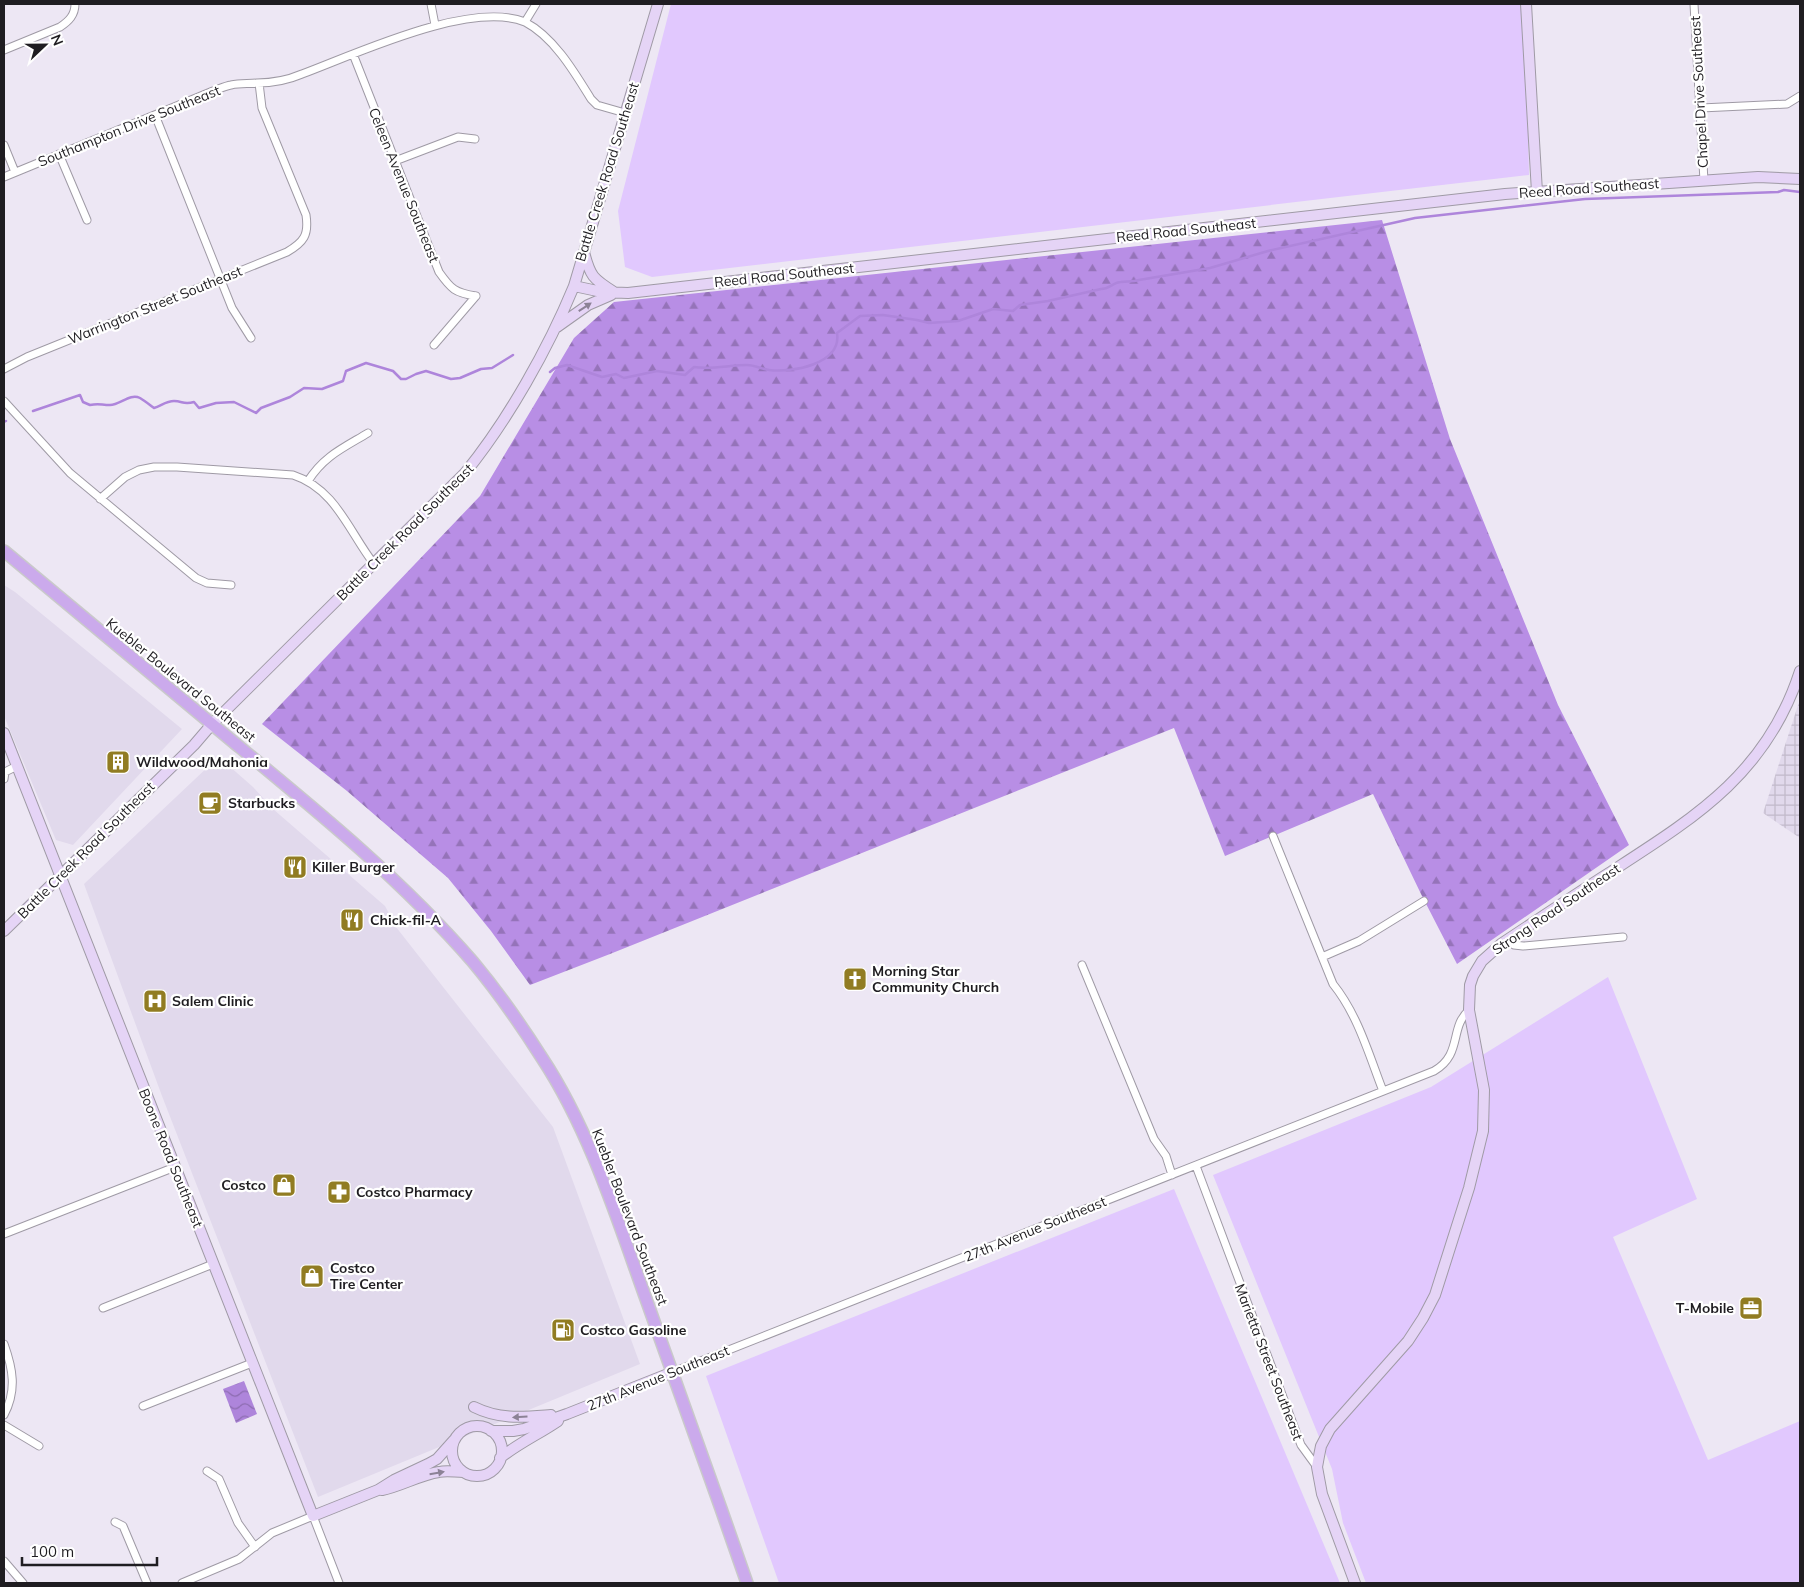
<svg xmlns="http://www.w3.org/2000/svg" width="1804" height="1587" font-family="Mulish,sans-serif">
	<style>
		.built { fill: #e1d9ec }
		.industrial { fill: url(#industrial-grid) }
		.green { fill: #e1c8fe }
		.forest { fill: url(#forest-firs) }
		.water { fill: url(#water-waves) }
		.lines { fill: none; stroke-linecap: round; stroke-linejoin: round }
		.stream { stroke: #ae85db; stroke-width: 2.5 }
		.street-casing { stroke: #9f9aa5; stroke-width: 9 }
		.secondary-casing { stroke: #9f9aa5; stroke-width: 12 }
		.primary-casing { stroke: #c9c9ca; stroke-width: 14 }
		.street { stroke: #fff; stroke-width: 7 }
		.secondary { stroke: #e5d4f6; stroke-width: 10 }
		.primary { stroke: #cbaaec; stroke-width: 11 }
		.oneway { fill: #8c8296 }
		.labels { text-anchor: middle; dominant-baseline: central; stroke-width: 4.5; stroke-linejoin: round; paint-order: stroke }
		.street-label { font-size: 14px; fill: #1f1d21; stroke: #fff }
		.poi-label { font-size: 14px; font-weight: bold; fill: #1f1d21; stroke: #fff; text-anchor: start }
	</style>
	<defs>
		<pattern id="industrial-grid" width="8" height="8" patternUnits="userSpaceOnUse" patternTransform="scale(1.25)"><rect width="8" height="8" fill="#e1d9ec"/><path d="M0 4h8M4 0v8" fill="none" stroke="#c1baca"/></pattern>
		<pattern id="forest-firs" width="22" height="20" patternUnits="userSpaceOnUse" patternTransform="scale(1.25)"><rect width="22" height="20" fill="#b88ee5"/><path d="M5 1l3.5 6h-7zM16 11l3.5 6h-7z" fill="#9573b9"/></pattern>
		<pattern id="water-waves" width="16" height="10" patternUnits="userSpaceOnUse" patternTransform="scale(1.25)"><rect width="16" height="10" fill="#ae85db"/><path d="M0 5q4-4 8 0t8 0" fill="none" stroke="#8d6cb1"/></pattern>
	</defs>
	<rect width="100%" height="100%" fill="#ede7f4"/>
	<path class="built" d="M4,585L15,592L182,729L73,845L56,840L4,716Z
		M212,763L228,765L253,787L273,809L385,906L396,927L553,1127L640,1364L318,1497L162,1096L84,884Z"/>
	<path class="industrial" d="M1800,699V838L1763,813Z"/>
	<path class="green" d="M671,4H1525L1529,175L652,277L625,267L618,211Z
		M1608,977L1697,1199L1613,1237L1708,1460L1800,1421V1583H1366L1343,1523L1332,1469L1213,1175L1431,1087Z
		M1174,1189L1340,1583H779L706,1376Z"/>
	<path class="forest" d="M1382,220L1450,439L1558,705L1629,845L1457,964L1421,894L1373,794L1225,856L1174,728L610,954L530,985L491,931L448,878L347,791L262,724L480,496L574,338L614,302Z"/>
	<path class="water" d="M244,1381L257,1414L236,1423L223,1389Z"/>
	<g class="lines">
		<path class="stream" d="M550,372L555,368L567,365L602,377L616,374L624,378L657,371L685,375L694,367C710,370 730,365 747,365C755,365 761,369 769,370C792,373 842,364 837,333L860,316L883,315L917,320L929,323L958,321L993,309L1013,311L1020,305L1048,301L1101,289C1109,289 1114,282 1121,282C1128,281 1132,282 1139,280L1210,268L1268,251L1415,218L1585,199L1778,192L1784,190L1800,192
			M33,411L80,395L83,402L90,405C99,403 101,405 110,405C120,405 130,393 140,398C145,401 150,405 154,408C161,406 166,401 174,401C183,401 183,405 194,402L199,408L216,403L234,402L256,413L261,408L290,397L304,388L322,389L343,381L346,371L366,363L393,371L401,379H406L416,374L426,371L451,379L460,378L481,369L492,368L513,355
			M4,422L6,421"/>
		<g class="street-casing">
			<path id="street" d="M431,4L435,25
				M1694,4L1704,181
				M525,22L536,4
				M4,50L60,27C69,21 75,15 75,4
				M353,54L439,272C451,289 455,293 476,296
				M1701,108L1787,104L1800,96
				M155,115L232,308L251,338
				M4,145L15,172
				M59,154L87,220
				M395,161L458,137L475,139
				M4,177L213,91C219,89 225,86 231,85C240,83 249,84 257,83C272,83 288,80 302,74C356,54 470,0 525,22C554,37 575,73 591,99L597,105L625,113
				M434,345L476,296
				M4,369L27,357L287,252C304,242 309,235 306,215L262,108L259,83
				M4,401L70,473L196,578L207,583L231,585
				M308,481C324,456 343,448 368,433
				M100,499L125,477L139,470L154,467H177L293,475C336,489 349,532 374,564
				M4,779L5,772L17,766
				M1273,836L1333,984C1358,1015 1369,1055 1383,1091
				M1508,939L1514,945L1523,946L1623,937
				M1322,957L1359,941L1424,901
				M1082,965L1154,1139L1166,1156L1172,1175
				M1196,1166L1301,1445L1317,1467
				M4,1234L175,1167
				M103,1308L213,1264
				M4,1344C13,1369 17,1390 4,1415
				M673,1372L1434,1071C1463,1054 1449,1028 1469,1010
				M143,1406L252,1363
				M4,1425L39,1446
				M207,1471L219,1479L238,1523L255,1547
				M115,1522L123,1526L147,1583
				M4,1561L23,1583
				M182,1583L239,1559L272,1533L313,1516L339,1583"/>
		</g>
		<g class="secondary-casing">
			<path id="secondary" d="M1526,4L1537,192
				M584,252C590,276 593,279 614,292
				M574,286L602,292L628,293L1505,194L1758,177L1800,179
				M557,327L588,305L611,295
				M4,733L313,1516L378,1490L394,1480L428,1464L437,1459L454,1440
				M4,931L194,745L212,724L465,473C508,420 548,349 574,286L658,4
				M474,1407C500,1420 524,1417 551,1415
				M452 1451a25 25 0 1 1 50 0a25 25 0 1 1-50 0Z
				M491,1431H513L524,1429L567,1414L673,1372
				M500,1458C519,1443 539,1434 558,1421
				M382,1490C402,1486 419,1475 439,1472C447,1470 455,1472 463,1472
				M1355,1583L1322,1494L1317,1467L1319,1456L1321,1446L1330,1429L1408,1341L1423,1318L1435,1295L1469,1188L1483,1131L1484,1090L1469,1010L1470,985L1473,976L1482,961L1501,944C1537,920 1573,896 1609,873C1694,818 1767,774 1800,671"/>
		</g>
		<g class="primary-casing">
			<path id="primary" d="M4,551C80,614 155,677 231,740C316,810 401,879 473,962C498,992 521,1025 542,1058C589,1129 617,1218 646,1299C680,1393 714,1488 747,1583"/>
		</g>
		<use href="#street" class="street"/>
		<use href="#secondary" class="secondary"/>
		<use href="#primary" class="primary"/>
	</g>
	<defs><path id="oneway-solid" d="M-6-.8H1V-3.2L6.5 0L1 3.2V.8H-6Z" transform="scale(1.25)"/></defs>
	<g class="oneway">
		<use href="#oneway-solid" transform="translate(585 307) rotate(-33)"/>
		<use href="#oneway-solid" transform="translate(520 1417) rotate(177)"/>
		<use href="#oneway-solid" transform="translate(437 1473) rotate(-10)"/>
	</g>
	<defs>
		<g id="building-square" transform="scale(1.25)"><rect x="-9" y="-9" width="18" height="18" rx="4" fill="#917c22" stroke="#fff"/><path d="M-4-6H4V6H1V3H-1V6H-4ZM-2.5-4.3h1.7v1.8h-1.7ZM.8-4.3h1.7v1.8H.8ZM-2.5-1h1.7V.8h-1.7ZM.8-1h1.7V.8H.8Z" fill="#fff"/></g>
		<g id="cafe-square" transform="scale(1.25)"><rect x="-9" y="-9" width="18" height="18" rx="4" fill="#917c22" stroke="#fff"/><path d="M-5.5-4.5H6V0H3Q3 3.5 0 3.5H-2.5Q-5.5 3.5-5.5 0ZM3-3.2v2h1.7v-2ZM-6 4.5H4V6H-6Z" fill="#fff"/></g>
		<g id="restaurant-square" transform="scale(1.25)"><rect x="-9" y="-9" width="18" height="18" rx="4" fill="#917c22" stroke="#fff"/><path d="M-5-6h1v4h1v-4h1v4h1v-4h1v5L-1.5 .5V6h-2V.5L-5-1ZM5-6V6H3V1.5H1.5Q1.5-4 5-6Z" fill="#fff"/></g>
		<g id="church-square" transform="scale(1.25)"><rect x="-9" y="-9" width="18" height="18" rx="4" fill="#917c22" stroke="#fff"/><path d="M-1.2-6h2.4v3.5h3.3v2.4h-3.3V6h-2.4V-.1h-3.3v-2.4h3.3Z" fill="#fff"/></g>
		<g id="hospital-square" transform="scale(1.25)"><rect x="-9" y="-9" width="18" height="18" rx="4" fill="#917c22" stroke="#fff"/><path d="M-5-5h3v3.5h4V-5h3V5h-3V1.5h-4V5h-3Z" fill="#fff"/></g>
		<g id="shop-square" transform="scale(1.25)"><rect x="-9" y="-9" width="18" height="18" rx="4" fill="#917c22" stroke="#fff"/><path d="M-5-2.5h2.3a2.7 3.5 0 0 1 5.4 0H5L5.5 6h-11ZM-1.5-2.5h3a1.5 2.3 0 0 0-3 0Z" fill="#fff"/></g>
		<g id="pharmacy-square" transform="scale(1.25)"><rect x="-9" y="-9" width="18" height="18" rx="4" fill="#917c22" stroke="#fff"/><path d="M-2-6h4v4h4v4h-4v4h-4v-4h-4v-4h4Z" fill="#fff"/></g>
		<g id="office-square" transform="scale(1.25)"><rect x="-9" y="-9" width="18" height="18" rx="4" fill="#917c22" stroke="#fff"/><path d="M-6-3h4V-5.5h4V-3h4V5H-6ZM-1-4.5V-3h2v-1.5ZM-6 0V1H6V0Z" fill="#fff"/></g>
		<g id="fuel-square" transform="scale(1.25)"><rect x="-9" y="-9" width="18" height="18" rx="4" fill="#917c22" stroke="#fff"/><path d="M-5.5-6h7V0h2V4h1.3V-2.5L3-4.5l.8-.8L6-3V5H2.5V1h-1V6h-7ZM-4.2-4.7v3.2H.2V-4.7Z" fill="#fff"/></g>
	</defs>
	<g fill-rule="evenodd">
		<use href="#building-square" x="118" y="762"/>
		<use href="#cafe-square" x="210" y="803"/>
		<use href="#restaurant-square" x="295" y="867"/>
		<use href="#restaurant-square" x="352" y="920"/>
		<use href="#church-square" x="855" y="979"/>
		<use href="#hospital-square" x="155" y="1001"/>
		<use href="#shop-square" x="284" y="1185"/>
		<use href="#pharmacy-square" x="339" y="1192"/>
		<use href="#shop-square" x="312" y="1276"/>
		<use href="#office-square" x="1751" y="1308"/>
		<use href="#fuel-square" x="563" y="1330"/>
	</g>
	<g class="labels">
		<g class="street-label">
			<text transform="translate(1699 92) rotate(-93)">Chapel Drive Southeast</text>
			<text transform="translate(129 126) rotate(-22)">Southampton Drive Southeast</text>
			<text transform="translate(607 172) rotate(-73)">Battle Creek Road Southeast</text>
			<text transform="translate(404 185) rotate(68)">Celeen Avenue Southeast</text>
			<text transform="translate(1589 188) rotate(-4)">Reed Road Southeast</text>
			<text transform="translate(1186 230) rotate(-6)">Reed Road Southeast</text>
			<text transform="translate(784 275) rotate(-6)">Reed Road Southeast</text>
			<text transform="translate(155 305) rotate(-22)">Warrington Street Southeast</text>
			<text transform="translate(405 532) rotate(-45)">Battle Creek Road Southeast</text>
			<text transform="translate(181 680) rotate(39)">Kuebler Boulevard Southeast</text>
			<text transform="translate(86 850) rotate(-45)">Battle Creek Road Southeast</text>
			<text transform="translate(1556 909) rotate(-34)">Strong Road Southeast</text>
			<text transform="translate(171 1158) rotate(68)">Boone Road Southeast</text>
			<text transform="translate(630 1217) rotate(69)">Kuebler Boulevard Southeast</text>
			<text transform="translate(1035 1229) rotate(-22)">27th Avenue Southeast</text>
			<text transform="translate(1269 1362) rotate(69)">Marietta Street Southeast</text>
			<text transform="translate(658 1378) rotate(-22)">27th Avenue Southeast</text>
		</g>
		<g class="poi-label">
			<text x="136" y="762">Wildwood/Mahonia</text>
			<text x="228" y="803">Starbucks</text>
			<text x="312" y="867">Killer Burger</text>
			<text x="370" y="920">Chick-fil-A</text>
			<text x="872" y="971">Morning Star<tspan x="872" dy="16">Community Church</tspan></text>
			<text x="172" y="1001">Salem Clinic</text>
			<text x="266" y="1185" text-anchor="end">Costco</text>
			<text x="356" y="1192">Costco Pharmacy</text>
			<text x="330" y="1268">Costco<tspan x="330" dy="16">Tire Center</tspan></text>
			<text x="1734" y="1308" text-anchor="end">T-Mobile</text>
			<text x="580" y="1330">Costco Gasoline</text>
		</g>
	</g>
	<rect width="1804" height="1587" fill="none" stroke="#1f1d21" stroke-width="10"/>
	<g transform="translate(45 45) rotate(68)" stroke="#ffffff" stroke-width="4" paint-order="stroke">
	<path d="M0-4L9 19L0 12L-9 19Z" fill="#1f1d21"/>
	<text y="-8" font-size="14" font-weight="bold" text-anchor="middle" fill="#1f1d21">N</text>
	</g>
	<path d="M22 1557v8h135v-8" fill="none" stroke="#1f1d21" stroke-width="2.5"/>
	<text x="30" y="1557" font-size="15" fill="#1f1d21" stroke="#ffffff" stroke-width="4" paint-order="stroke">100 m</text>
</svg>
